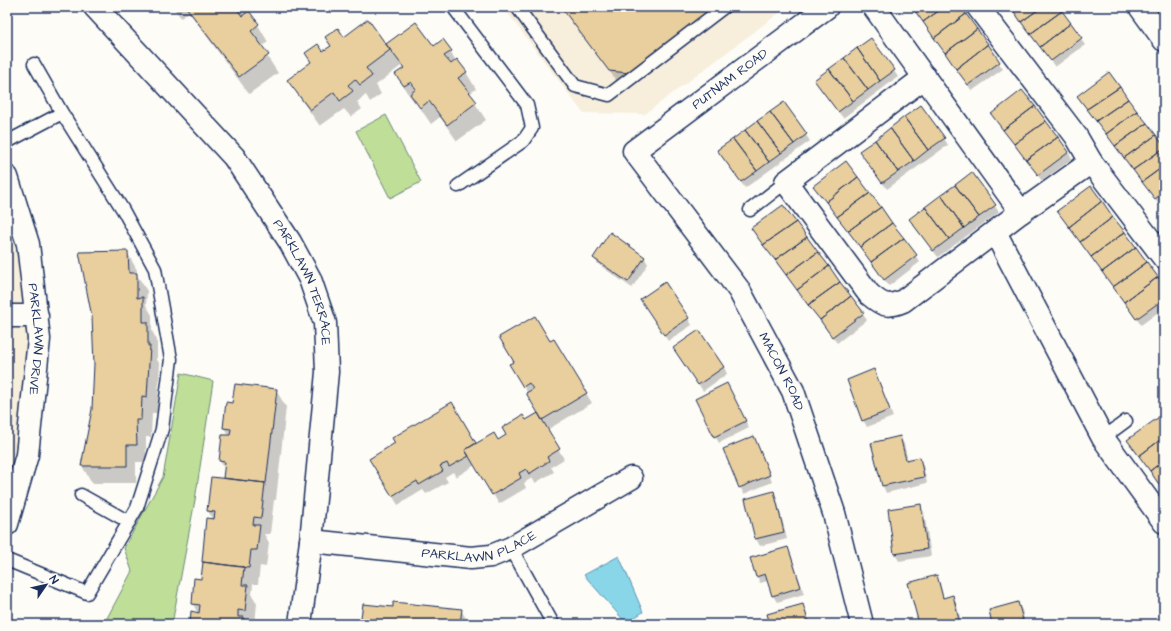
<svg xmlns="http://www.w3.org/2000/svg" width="1171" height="631" font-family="'Architects Daughter',sans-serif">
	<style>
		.built { fill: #f7eedc }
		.green { fill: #bfdf98; stroke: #6d877b }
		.water { fill: #8ad6e9; stroke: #5e93b1 }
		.shadow { fill: #0003 }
		.building { fill: #e9cf9e; stroke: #1b2f5e }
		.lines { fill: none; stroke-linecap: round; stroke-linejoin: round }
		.lane-casing { stroke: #1b2f5e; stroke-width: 15 }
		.street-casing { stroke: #1b2f5e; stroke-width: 25 }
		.secondary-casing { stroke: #1b2f5e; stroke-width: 25 }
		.primary-casing { stroke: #1b2f5e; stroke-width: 25 }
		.lane { stroke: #fdfcf7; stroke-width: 12 }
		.street { stroke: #fdfcf7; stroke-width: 22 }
		.secondary { stroke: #fdfcf7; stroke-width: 22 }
		.primary { stroke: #fdfcf7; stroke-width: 22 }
		.labels { text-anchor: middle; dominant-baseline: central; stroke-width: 3; stroke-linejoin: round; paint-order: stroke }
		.street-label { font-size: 13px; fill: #1b2f5e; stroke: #fdfcf7 }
	</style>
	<rect width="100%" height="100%" fill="#fdfcf7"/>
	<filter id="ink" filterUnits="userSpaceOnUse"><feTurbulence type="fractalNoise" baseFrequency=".025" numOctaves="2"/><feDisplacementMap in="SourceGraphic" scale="8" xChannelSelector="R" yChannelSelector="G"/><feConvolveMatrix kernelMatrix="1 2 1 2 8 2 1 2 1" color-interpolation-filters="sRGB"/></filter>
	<g filter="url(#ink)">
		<path class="built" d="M503,7H787L645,114L583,113Z
			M7,177L37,316L7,524Z"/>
		<path class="green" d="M386,115L421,182L390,198L356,131Z
			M181,373L213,381L195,500L172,624H101L106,620L132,571L124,548L163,477Z"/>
		<path class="water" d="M619,556L643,612L626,623L584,575Z"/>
		<path class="shadow" d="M173,7H244L258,25L268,42L261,47L278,73L249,94L189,12L181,18Z
			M528,7H535L530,10Z
			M561,7H725L720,19L635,82L616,80Z
			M913,7H960L1003,69L972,91Z
			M1010,7H1058L1085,45L1055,67Z
			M415,24L433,47L451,52L456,61L466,72L476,89L469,94L486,120L457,141L440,117L431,124L416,102L415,103L406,91L396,74L403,69L401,66L376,85L381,94L370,102L366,95L357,102L362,109L351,117L344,109L320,126L299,97L289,80L312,63L306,54L323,53L331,46L326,38H344L386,46Z
			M894,71L898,77L843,118L819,87Z
			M1079,97L1164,147V202L1159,205Z
			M784,103L810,141L745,188L722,157Z
			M992,114L1068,152L1072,159L1042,181Z
			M944,138L948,145L887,189L860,152Z
			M846,162L920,262L889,286L819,192Z
			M972,174L999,212L938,257L914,226Z
			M783,206L867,320L837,343L756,235Z
			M1058,211L1164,287V308L1141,325Z
			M127,252L137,270V275L147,291L146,305L152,315V331L157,340V360L160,364L157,413H152L151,437H146V462H136V483H92L82,466Z
			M644,257L648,264L632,288L598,264L594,258Z
			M645,306L688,318L692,325L668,341Z
			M554,340L592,403L547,430L564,459L551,467L554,472L535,483L532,478L524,483L526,488L499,504L475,465L456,477L453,472L445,477L448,482L426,494L423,490L398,505L376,469L396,444L451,404L476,445L498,441L540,414L511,365Z
			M678,354L724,367L727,374L703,391Z
			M874,370L893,417L867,427L863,420Z
			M276,390L286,407L276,500H274L270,534H264L269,543L266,567L260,566L258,584H253L252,595L257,603L255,624H191L198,614L193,604L195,579L202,580L213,520L208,511L212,478L224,479L225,470L220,461L229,436L224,428L233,404Z
			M730,391L749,428L719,443L715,436Z
			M1164,425V491L1128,441Z
			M900,437L904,444L908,461L919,458L923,465L927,483L886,493L883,486L872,444Z
			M757,444L772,482L744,494L740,487Z
			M773,493L777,499L787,539L760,546L756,539L746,499Z
			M920,506L924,512L931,556L899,561L895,554L889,510Z
			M787,548L791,554L804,594L777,602L773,596L768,581L760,583L757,576Z
			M936,577L940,583L944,599L952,597L956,603L962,624H920Z
			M1018,603L1022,610L1025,624H993Z
			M802,605L806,612L810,624H771Z
			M393,608L461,610L467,620L466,624H361Z"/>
		<path class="building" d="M186,7H239L237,9L242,16L249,11L259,24L251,31L269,55L239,77Z
			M561,7H715L629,73L609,71Z
			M912,7H944L923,22Z
			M944,7H961L966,14L934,38L923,22Z
			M1017,7H1042L1021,22L1013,10Z
			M1042,7H1059L1062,11L1030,34L1021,22Z
			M1062,11L1071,23L1040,47L1030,34Z
			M966,14L977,29L945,53L934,38Z
			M368,19L390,50L366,68L372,76L360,85L355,79L348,85L353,91L340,101L334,92L310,110L287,80L311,62L305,53L318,44L323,51L331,46L325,37L338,28L344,37Z
			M416,22L434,46L443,39L452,51L444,56L451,64L457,59L467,72L458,78L477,102L447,125L429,101L420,108L410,94L416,89L411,82L404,86L395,74L404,68L386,44Z
			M1071,23L1082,38L1051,61L1040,47Z
			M977,29L988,44L956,69L945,53Z
			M871,38L895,70L880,81L857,48Z
			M988,44L1000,62L968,85L956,69Z
			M857,48L880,81L868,90L844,58Z
			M844,58L868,90L853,101L829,69Z
			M829,69L853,101L838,112L814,80Z
			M1109,72L1120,87L1087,109L1077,96Z
			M1120,87L1128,99L1096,121L1087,109Z
			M1022,90L1035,106L1003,130L991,114Z
			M1128,99L1137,111L1106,134L1096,121Z
			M784,102L807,134L794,144L770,112Z
			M921,105L945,138L928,150L904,117Z
			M1035,106L1046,121L1014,144L1003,130Z
			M1137,111L1147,123L1115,146L1106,134Z
			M770,112L794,144L781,153L757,121Z
			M904,117L928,150L914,161L890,128Z
			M757,121L781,153L769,162L745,130Z
			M1046,121L1058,137L1026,160L1014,144Z
			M1147,123L1156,135L1124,158L1115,146Z
			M890,128L914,161L898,172L875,140Z
			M745,130L769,162L757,171L733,139Z
			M1156,135L1164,146V148L1133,170L1124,158Z
			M1058,137L1069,152L1038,175L1026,160Z
			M733,139L757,171L741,182L717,150Z
			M875,140L898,172L882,183L859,151Z
			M1164,148V166L1142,182L1133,170Z
			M846,161L858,177L826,202L813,186Z
			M1164,166V192L1155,199L1142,182Z
			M972,172L996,205L979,217L955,185Z
			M858,177L870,193L837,217L826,202Z
			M955,185L979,217L964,228L941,195Z
			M1091,186L1102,201L1069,227L1057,211Z
			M870,193L881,207L848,231L837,217Z
			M941,195L964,228L949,239L925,207Z
			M1102,201L1113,217L1080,242L1069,227Z
			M783,205L796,222L763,245L751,228Z
			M881,207L892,223L860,247L848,231Z
			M925,207L949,239L933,251L909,219Z
			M1113,217L1125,232L1091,257L1080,242Z
			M796,222L807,237L775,260L763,245Z
			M892,223L904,238L871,262L860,247Z
			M610,232L645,257L628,282L593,258Z
			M1125,232L1136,247L1102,272L1091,257Z
			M807,237L818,252L786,275L775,260Z
			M904,238L917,255L884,280L871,262Z
			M1136,247L1147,262L1113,287L1102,272Z
			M128,251L129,273H137V298L143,297V322H148V346H150L147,397L142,396L141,420H136L137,445H127V466H81L92,409L94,364L92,317L79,252Z
			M818,252L829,266L797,290L786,275Z
			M1147,262L1158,277L1124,302L1113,287Z
			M829,266L840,282L808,305L797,290Z
			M1158,277L1164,285V299L1136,319L1124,302Z
			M665,282L689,318L664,335L640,299Z
			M840,282L851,296L820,320L808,305Z
			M851,296L864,313L832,337L820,320Z
			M535,316L550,341L554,339L587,393L542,420L526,393L533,389L529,383L523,387L509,364L514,362L499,337Z
			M699,330L724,367L698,385L673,348Z
			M874,369L890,410L862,421L847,380Z
			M727,383L746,421L714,437L695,399Z
			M235,384L277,389L266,483L223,478L225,462L219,461L222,435H230L231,429L223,428L226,402L232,403Z
			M452,402L476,443L465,450L469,456L449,467L447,463L440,466L443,471L419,485L417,481L392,496L369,459L395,443L392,438Z
			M538,413L560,449L547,457L549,461L529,474L526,469L519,473L521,478L492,495L465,450L494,433L498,440L506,435L502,428L523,415L526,420Z
			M1159,417L1164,424V437L1139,456L1127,440Z
			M754,436L770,475L739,488L723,449Z
			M900,436L906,460L920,457L924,477L882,486L871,443Z
			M1164,437V460L1150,471L1139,456Z
			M1164,460V483L1160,486L1150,471Z
			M211,477L265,483L261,518L254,517L253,525H260L257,550H251L249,568L202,562L206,518L214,519L215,512L207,511Z
			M774,491L784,532L755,539L745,499Z
			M921,504L927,549L894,554L888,509Z
			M788,547L801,587L772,596L765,574L756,577L750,558Z
			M203,562L244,567L242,585H248L245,611L238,610V617H244L243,624H190L191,611L199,613L200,605L192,604L194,578L201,579Z
			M937,575L943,598L953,595L959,620L943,624H919L908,583Z
			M393,602L462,609L460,624H360L363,604L393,607Z
			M1018,602L1023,620L1007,624H992L989,610Z
			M803,604L809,624H770L767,614Z"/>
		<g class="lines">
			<g class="lane-casing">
				<path id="lane" d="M453,7L527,105L532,128L523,141L458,186
					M517,7L575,86L609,95L724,7
					M7,142L62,113L34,64
					M750,210L786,182
					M7,229L23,226
					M1103,438L1126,421
					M81,495L129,522
					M511,548L553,624
					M7,560L87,593L137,508L162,429L171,359L155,269L123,210L62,113"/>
			</g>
			<g class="street-casing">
				<g id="street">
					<path id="s1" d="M95,7L234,157L290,242L310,279L325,323L327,372L311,541L300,624"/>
					<path id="s2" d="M827,7L634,151L739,290L793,391L834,513L862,624"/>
					<path d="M874,7L1021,212"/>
					<path d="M978,7L1076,136L1091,162L1164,258"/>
					<path d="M925,77L786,182L869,294C882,305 887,308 903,301L1021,212L1091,162"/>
					<path d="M995,232L1103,438L1164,522"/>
					<path d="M7,316H37"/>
					<path id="s3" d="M311,541L471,558L491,556L511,548L631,478"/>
				</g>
			</g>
			<g class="secondary-casing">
				<g id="secondary">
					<path id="s4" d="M7,177L28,244L39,339L27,455L7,524"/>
				</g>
			</g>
			<g class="primary-casing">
				<path id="primary" d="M1140,7L1164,40"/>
			</g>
			<use href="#lane" class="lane"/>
			<use href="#street" class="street"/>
			<use href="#secondary" class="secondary"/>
			<use href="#primary" class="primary"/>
		</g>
	</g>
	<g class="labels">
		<g class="street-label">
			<text transform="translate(730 79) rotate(-37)">PUTNAM ROAD</text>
			<text stroke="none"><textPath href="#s1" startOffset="349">PARKLAWN TERRACE</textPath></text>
			<text stroke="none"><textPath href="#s4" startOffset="166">PARKLAWN DRIVE</textPath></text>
			<text stroke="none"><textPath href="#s2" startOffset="507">MACON ROAD</textPath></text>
			<text stroke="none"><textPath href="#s3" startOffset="171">PARKLAWN PLACE</textPath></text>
		</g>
	</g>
	<rect width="1171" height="631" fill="none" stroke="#fdfcf7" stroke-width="24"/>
	<rect x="12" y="12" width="1147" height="607" fill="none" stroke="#1b2f5e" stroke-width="1.5" filter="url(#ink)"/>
	<g transform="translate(46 585) rotate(56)" stroke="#fdfcf7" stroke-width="3" paint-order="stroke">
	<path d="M0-3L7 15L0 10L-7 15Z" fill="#1b2f5e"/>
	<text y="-6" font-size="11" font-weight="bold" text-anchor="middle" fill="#1b2f5e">N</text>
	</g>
</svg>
